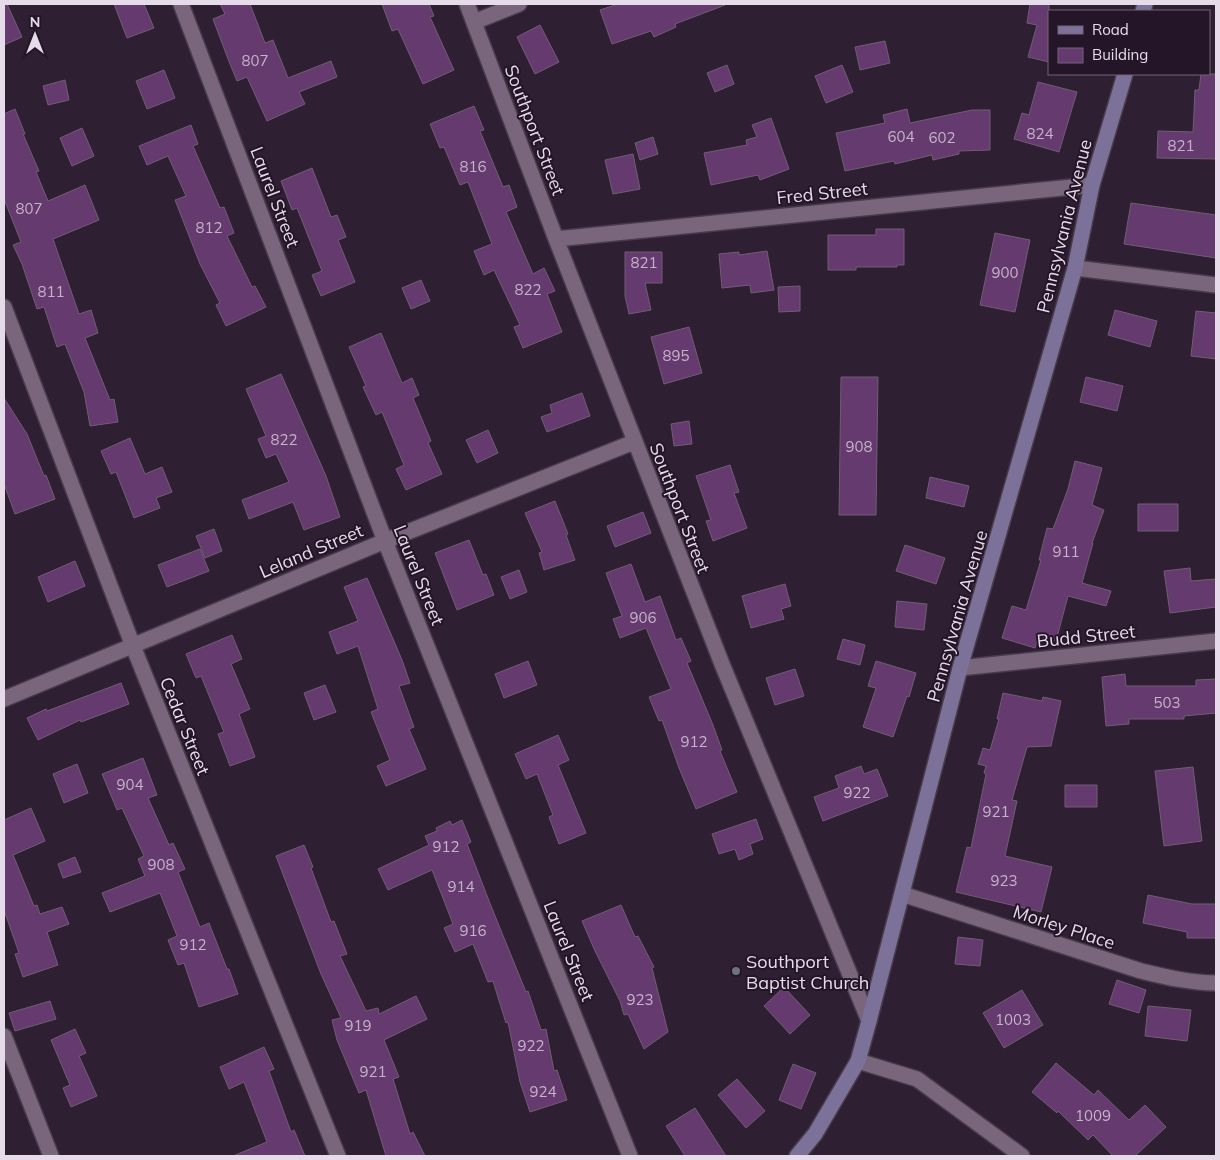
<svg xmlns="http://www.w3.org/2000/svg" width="1220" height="1160" font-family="Mulish,sans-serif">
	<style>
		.building { fill: #653a6f; stroke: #705d74 }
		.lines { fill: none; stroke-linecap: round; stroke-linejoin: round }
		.minor-casing { stroke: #493b4b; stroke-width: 18 }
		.secondary-casing { stroke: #493b4b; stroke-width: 18 }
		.minor { stroke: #79667d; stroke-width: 15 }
		.secondary { stroke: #7c7299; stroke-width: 15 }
		.worship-dot { fill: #6b7280; stroke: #251529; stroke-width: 2 }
		.labels { text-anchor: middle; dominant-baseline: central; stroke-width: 4; stroke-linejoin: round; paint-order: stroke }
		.number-label { font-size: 15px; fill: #c6b3ca }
		.street-label { font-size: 18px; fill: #e6dbe8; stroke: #251529 }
		.poi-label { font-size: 18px; fill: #e6dbe8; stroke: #251529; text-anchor: start }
	</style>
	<rect width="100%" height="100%" fill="#2f1f33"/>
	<path class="building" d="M4,4H7L22,37L4,45Z
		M114,4H144L154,28L127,38Z
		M220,4H250L265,43L273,40L288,78L331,61L337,77L299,92L305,104L267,121L247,77L237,81L228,59L213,19L225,14Z
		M382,4H429L434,16L430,17L454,70L423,84L398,29L392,31Z
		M618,4H725V5L675,24L676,27L654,37L651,31L612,44L600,10Z
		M1030,4H1049V62L1028,57L1037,25L1027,23Z
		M540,25L559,62L535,74L517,37Z
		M885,41L890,63L860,70L855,47Z
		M727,65L734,84L715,92L707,73Z
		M842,65L853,92L826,103L815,76Z
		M164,70L175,98L147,109L136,81Z
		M1201,74H1216V159L1157,158L1158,131L1193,132L1195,90H1199Z
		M65,80L69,100L48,105L43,86Z
		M1038,82L1077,92L1059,152L1014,139L1022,113L1029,115Z
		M474,106L484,130L480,131L503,187L509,185L517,207L506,212L533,274L544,268L555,291L547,294L562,332L523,348L514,327L520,325L494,270L484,275L474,251L492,244L468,182L460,185L444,147L440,148L430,124Z
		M15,109L25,134H23L39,171L36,172L48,201L85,185L99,220L53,239L79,314L91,310L98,333L85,338L110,400L114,399L118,422L90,426L84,392L65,344L57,347L44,307L37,309L22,264L13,245L21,242L4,199V114Z
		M907,109L910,123L972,110H990V150L959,151V154L933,160L932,155L895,164L894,161L845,171L836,133L885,123L883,115Z
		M771,118L789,169L760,180L758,175L711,185L704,153L747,145L746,140L757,137L752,125Z
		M191,125L198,144L193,146L220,208L224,207L234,233L227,236L252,287L255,286L266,307L226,326L216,305L220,303L200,264L175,200L186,196L168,156L147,165L139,146Z
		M82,128L94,156L72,166L60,138Z
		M653,137L658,154L640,160L635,143Z
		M633,154L640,189L613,194L605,160Z
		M312,168L331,217L337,215L346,237L338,240L355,282L321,296L312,275L322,271L297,208L292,210L281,181Z
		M1131,203L1216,215V258L1124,244Z
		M876,229H904V265H897V267H856V270H828V235H876Z
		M995,233L1030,240L1015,312L980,305Z
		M767,251L774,290L751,293L750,285L722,288L719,254L739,252V255Z
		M625,252H662V283H645L651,310L629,314L625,296Z
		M421,280L430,301L411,309L402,288Z
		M800,286V311L779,312L778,287Z
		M1115,310L1157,321L1150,347L1108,335Z
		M1196,311L1216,313V359L1191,356Z
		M689,327L702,373L664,384L651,337Z
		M381,333L402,383L412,378L419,395L413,398L431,441L428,443L442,474L406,490L396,469L404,465L382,412L376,415L363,387L366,386L349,347Z
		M281,374L326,476L340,517L304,530L293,502L249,519L242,500L289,482L276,454L266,458L258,439L266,436L246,389Z
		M841,377H878L876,515H839Z
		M1086,377L1123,386L1117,411L1080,402Z
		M582,393L590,416L547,432L541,417L552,413L550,405Z
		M4,398L27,434L44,476L46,475L55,499L15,514L4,484Z
		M689,421L692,444L674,446L671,424Z
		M488,430L498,453L477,463L466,440Z
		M130,438L145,474L162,467L172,492L156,498L160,508L134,518L116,472L111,474L101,451Z
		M1075,461L1102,468L1092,505L1104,510L1092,543H1093L1082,583L1111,591L1106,606L1068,596L1056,641L1039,636L1035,648L1002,638L1012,606L1026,610L1041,560H1039L1047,528L1053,529L1068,489Z
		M730,465L739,492L734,493L747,528L713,541L706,521L711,520L696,476Z
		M930,477L969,486L964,507L926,498Z
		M555,501L568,534L566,535L575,560L544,570L539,553L542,552L525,513Z
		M1138,504H1178V531H1138Z
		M643,512L651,533L615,547L607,526Z
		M214,529L222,551L205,558L196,536Z
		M469,540L483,575L486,574L494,595L457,610L435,553Z
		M905,545L945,558L936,584L896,571Z
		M200,549L209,571L167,587L158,565Z
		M75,561L85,586L48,602L38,577Z
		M631,564L645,602L660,596L676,640L681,638L691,661L687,663L713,725L722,750L720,751L737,792L696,809L679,768L662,720L659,721L649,697L671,689L646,628L620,638L613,619L622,616L606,573Z
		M1190,568L1191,581L1216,579V607L1170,613L1164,571Z
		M519,570L527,592L510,599L501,577Z
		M367,578L402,660L410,683L399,686L414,727L409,729L426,769L386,786L377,766L390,760L371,712L378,709L358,646L337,654L329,632L358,621L344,587Z
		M785,584L791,606L781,609L784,619L751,628L742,596Z
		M897,601L927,604L924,630L895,627Z
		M232,635L242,659L231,664L250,709L239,714L255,757L230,766L218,734L224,732L201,676L196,678L186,654Z
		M843,639L865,645L860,665L837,659Z
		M528,661L537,685L504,698L495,674Z
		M876,661L916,673L909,697L907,696L893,737L863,727L876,688L868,686Z
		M795,669L804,696L775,705L766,678Z
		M1125,674L1126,686H1196V680L1216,679V713L1184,716V719H1129V724L1106,726L1102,677Z
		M121,683L129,704L81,722L80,720L38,740L27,718L46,709L47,711Z
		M325,685L336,712L314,720L304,693Z
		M1003,693L1042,701L1043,697L1061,701L1051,746L1027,747L1012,800L1017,801L1005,856L1052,867L1041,912L956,892L967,847L971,848L986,774L984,773L986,766L978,764L983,748L990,750L999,719H997Z
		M558,735L569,760L558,765L586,833L559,844L549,817L553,815L537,774L526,779L515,754Z
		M143,758L157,795L148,798L169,845L173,843L185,869L178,872L200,927L209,923L227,969H229L238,994L199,1007L184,963L178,965L168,940L177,936L160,893L110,912L102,893L145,876L138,859L144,856L122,808L117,810L102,774Z
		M77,764L88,793L64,803L53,774Z
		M861,766L864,774L877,769L888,796L823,821L814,797L839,788L835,776Z
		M1193,767L1202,841L1164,846L1155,771Z
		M1065,785H1097V807H1065Z
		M31,808L45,841L13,855L34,906L37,905L40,914L62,907L69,924L47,932L58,965L23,977L15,954L19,953L4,910V820Z
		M756,819L763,839L750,844L753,854L739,860L735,849L719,854L712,834Z
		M462,820L471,842L467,844L491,906L526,992L528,991L541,1030L546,1029L554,1071L557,1070L567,1100L530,1112L520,1082L508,1022L506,1023L493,981L488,982L473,944L455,952L444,928L453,924L432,870L388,890L378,869L429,845L425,836L437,831L436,828L450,821L452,825Z
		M304,845L313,867L311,868L331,922L334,921L347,954L340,956L366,1011L378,1008L379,1014L416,996L427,1019L384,1040L399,1077L393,1079L410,1134L413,1132L425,1156H386L366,1090L359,1093L337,1040L332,1020L341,1018L321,974L276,856Z
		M75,857L81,872L63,878L58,864Z
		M1148,895L1192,904H1216V938H1187V932L1143,923Z
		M621,905L635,937L638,936L654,967L652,968L668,1032L644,1049L628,1014L624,1015L620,1001L595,951L582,921Z
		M958,937L983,940L980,966L955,964Z
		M1117,980L1146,990L1139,1013L1109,1004Z
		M784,987L810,1015L790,1034L764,1006Z
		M1022,990L1043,1025L1004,1048L983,1013Z
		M50,1001L56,1019L15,1031L9,1013Z
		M1148,1006L1191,1010L1187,1041L1145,1036Z
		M75,1029L86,1053L79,1056L97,1096L71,1107L63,1088L70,1085L51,1040Z
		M264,1047L274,1069L269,1071L291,1132L294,1130L305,1156H233L267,1142L244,1082L229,1089L220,1067Z
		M1056,1063L1094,1095L1098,1090L1129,1120L1145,1105L1166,1127L1135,1156H1113L1093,1135L1088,1140L1058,1111L1057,1113L1032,1092Z
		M793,1064L816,1073L801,1109L779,1100Z
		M737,1079L765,1111L746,1128L718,1095Z
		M695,1108L702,1119L726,1156H685L666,1126Z"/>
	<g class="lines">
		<g class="minor-casing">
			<path id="minor" d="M181,4L385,541L630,1156
				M467,4L556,239L722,664L869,1021
				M474,22L519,4
				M556,239L1092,185
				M1075,268L1216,285
				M4,307L133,646L338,1156
				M960,668L1216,641
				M4,699L385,541L634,442
				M902,894L1141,971C1166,977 1190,983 1216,983
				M4,1036L51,1156
				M858,1061L917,1079L1022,1156"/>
		</g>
		<g class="secondary-casing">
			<path id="secondary" d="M1143,11L1145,4
				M797,1156L815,1134L858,1061L869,1021L960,668L1075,268L1092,185L1125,74"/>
		</g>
		<use href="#minor" class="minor"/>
		<use href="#secondary" class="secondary"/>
	</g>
	<circle class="worship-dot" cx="736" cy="971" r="5"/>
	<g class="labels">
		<g class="number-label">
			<text x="255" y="60">807</text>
			<text x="1040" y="133">824</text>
			<text x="901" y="136">604</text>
			<text x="942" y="137">602</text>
			<text x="1181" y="145">821</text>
			<text x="473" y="166">816</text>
			<text x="29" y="208">807</text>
			<text x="209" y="227">812</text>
			<text x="644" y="262">821</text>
			<text x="1005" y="272">900</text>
			<text x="528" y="289">822</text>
			<text x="51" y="291">811</text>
			<text x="676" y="355">895</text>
			<text x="284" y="439">822</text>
			<text x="859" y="446">908</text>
			<text x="1066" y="551">911</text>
			<text x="643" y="617">906</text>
			<text x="1167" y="702">503</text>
			<text x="694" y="741">912</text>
			<text x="130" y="784">904</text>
			<text x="857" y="792">922</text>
			<text x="996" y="811">921</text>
			<text x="446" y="846">912</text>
			<text x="161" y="864">908</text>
			<text x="1004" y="880">923</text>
			<text x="461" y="886">914</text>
			<text x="473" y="930">916</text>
			<text x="193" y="944">912</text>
			<text x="640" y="999">923</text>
			<text x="1013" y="1019">1003</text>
			<text x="358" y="1025">919</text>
			<text x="531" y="1045">922</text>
			<text x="373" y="1071">921</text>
			<text x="543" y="1091">924</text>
			<text x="1093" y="1115">1009</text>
		</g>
		<g class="street-label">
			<text transform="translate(535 130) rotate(69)">Southport Street</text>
			<text transform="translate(822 193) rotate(-6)">Fred Street</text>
			<text transform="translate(275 197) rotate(69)">Laurel Street</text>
			<text transform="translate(1064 226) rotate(-76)">Pennsylvania Avenue</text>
			<text transform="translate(680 508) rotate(69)">Southport Street</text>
			<text transform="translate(311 551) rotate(-23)">Leland Street</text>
			<text transform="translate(419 575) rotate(68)">Laurel Street</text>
			<text transform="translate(957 616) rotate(-74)">Pennsylvania Avenue</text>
			<text transform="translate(1086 636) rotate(-6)">Budd Street</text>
			<text transform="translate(185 726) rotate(68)">Cedar Street</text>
			<text transform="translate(1064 927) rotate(18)">Morley Place</text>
			<text transform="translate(569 951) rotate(68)">Laurel Street</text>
		</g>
		<g class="poi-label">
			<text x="746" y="961">Southport<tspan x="746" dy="21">Baptist Church</tspan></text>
		</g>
	</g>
	<rect width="1220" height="1160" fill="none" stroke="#e6dbe8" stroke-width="10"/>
	<rect x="1048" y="10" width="162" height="65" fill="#251529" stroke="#726475"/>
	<rect x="1058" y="26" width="25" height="8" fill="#7c7299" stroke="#726475"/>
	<text x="1092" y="35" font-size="15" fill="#e6dbe8">Road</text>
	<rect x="1058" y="48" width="25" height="15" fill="#653a6f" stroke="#726475"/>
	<text x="1092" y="60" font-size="15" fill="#e6dbe8">Building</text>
	<g transform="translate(35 35)" stroke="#251529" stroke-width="4" paint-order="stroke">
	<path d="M0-4L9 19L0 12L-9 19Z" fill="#e6dbe8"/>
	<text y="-8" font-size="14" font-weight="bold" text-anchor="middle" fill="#e6dbe8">N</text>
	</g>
</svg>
